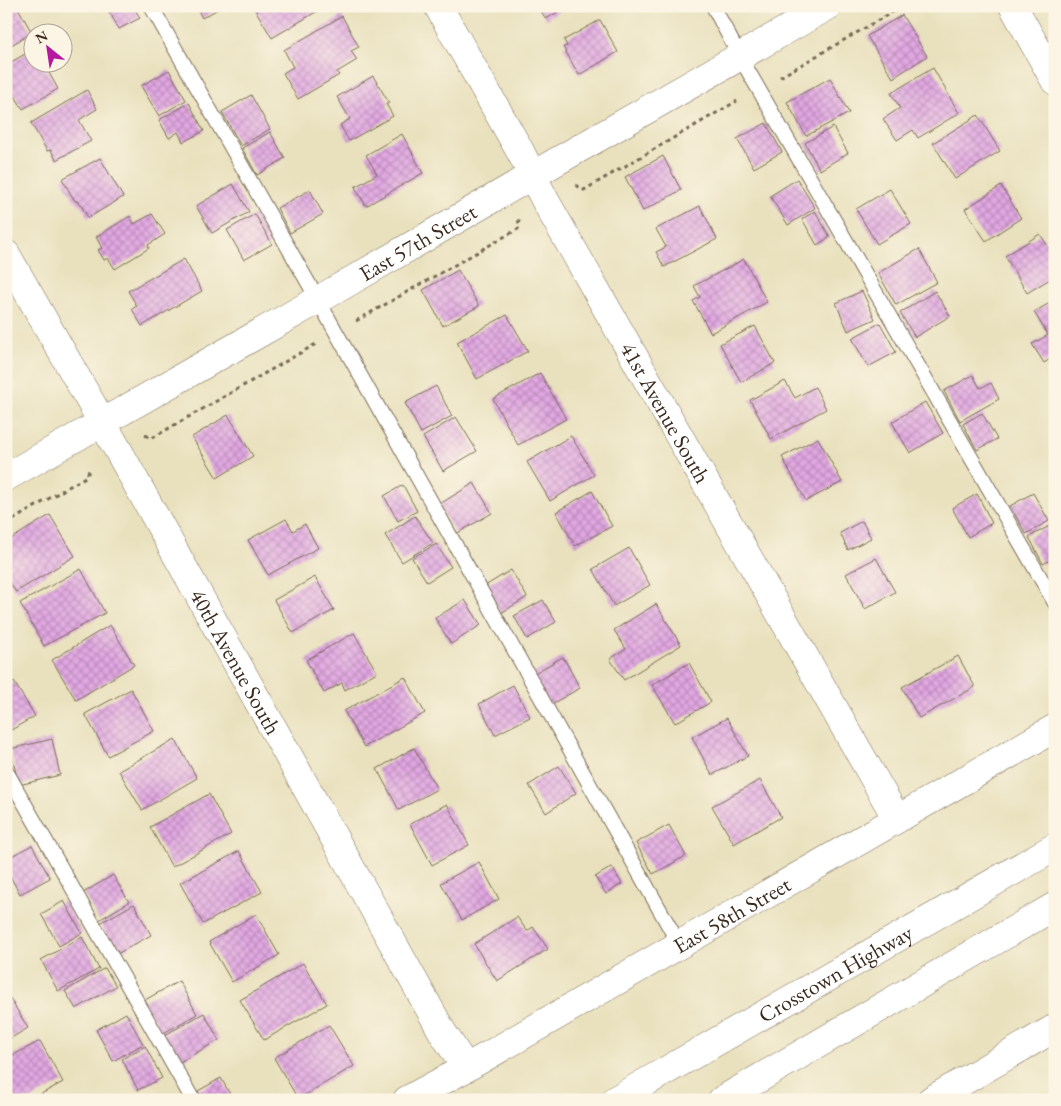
<svg xmlns="http://www.w3.org/2000/svg" width="1061" height="1106" font-family="'EB Garamond',serif">
	<style>
		.building { fill: url(#building-cross-hatch) }
		.lines { fill: none; stroke-linecap: round; stroke-linejoin: round }
		.lane-casing { stroke: #786a56; stroke-width: 16 }
		.street-casing { stroke: #786a56; stroke-width: 29 }
		.highway-casing { stroke: #786a56; stroke-width: 29 }
		.path { stroke: #786a56; stroke-width: 3; stroke-dasharray: 4 4; stroke-linecap: butt }
		.lane { stroke: #fff; stroke-width: 14 }
		.street { stroke: #fff; stroke-width: 28 }
		.highway { stroke: #fff; stroke-width: 28 }
		.labels { text-anchor: middle; dominant-baseline: central; stroke-width: 5; stroke-linejoin: round; paint-order: stroke }
		.street-label { font-size: 22px; fill: #3b2a1e; stroke: #fcf5e5 }
	</style>
	<defs>
		<pattern id="building-cross-hatch" width="8" height="8" patternUnits="userSpaceOnUse" patternTransform="scale(1.25)"><rect width="8" height="8" fill="#e1a7e2"/><path d="M0 0l8 8M0 8l8-8" fill="none" stroke="#b888b7"/></pattern>
	</defs>
	<rect width="100%" height="100%" fill="#fcf5e5"/>
	<filter id="ink" filterUnits="userSpaceOnUse"><feTurbulence type="fractalNoise" baseFrequency=".02" numOctaves="2"/><feDisplacementMap in="SourceGraphic" scale="10" xChannelSelector="R" yChannelSelector="G"/><feConvolveMatrix kernelMatrix="1 2 1 2 8 2 1 2 1" color-interpolation-filters="sRGB"/></filter>
	<filter id="wash" filterUnits="userSpaceOnUse"><feTurbulence type="fractalNoise" baseFrequency=".0096" numOctaves="4" result="noise"/><feDisplacementMap in="SourceGraphic" scale="20" xChannelSelector="R" yChannelSelector="G"/><feGaussianBlur stdDeviation="1.12" result="paint"/><feColorMatrix in="noise" values="0 0 0 0 0 0 0 0 0 0 0 0 0 0 0 0 0 1.4 0 .05"/><feComposite in="paint" operator="in"/></filter>
	<g filter="url(#wash)">
		<rect width="100%" height="100%" fill="#e9e1be"/>
		<g id="blocks">
			<path class="building" d="M6,6H17L32,33L6,48Z
				M106,6H133L140,18L119,29Z
				M196,6H223L202,18Z
				M253,6H326L272,38Z
				M535,6H568L546,19L539,8L537,10Z
				M902,15L927,56L893,78L867,36Z
				M342,16L359,47L351,51L357,60L337,72L339,75L298,99L283,73L293,67L284,50Z
				M600,20L618,52L579,75L563,47L567,46L564,40Z
				M32,50V62H43L58,89L23,109L6,82V65Z
				M933,68L959,113L918,138L913,130L897,140L883,119L900,108L891,93Z
				M169,70L186,100L159,116L141,86Z
				M373,76L389,103L386,104L393,116L349,141L340,125L350,119L337,97Z
				M830,78L849,113L806,136L787,102Z
				M87,90L97,109L79,120L91,141L56,160L51,150L47,151L31,123Z
				M251,95L270,129L241,146L222,112Z
				M189,103L204,131L183,142L178,132L169,138L159,120Z
				M978,115L1000,151L955,179L933,143Z
				M766,123L782,152L754,168L737,139Z
				M833,127L848,153L820,170L805,143Z
				M270,132L285,158L257,175L242,148Z
				M402,134L423,173L366,206L355,187L377,174L366,155Z
				M663,156L681,190L643,211L625,177Z
				M100,158L123,197L88,218L81,205L80,206L77,201H75L62,179Z
				M797,179L815,208L788,225L770,196Z
				M233,184L249,212L212,233L196,206Z
				M1001,186L1021,218L986,241L965,209Z
				M890,189L911,224L877,244L856,209Z
				M310,190L323,214L290,233L277,208Z
				M700,206L717,239L664,267L656,252L666,247L656,229Z
				M815,211L830,237L817,245L802,219Z
				M152,214L165,234L148,245L149,248L115,269L108,258L104,260L98,250L102,248L96,237L130,216L134,224Z
				M255,214L272,244L244,260L227,230Z
				M1040,234L1055,257V276L1027,293L1005,256Z
				M919,249L937,282L896,305L878,273Z
				M184,259L202,291L142,326L132,309L137,306L128,291Z
				M744,259L767,302L711,333L693,301L700,297L694,286Z
				M458,270L479,306L443,326L423,290Z
				M862,291L875,319L848,331L836,303Z
				M935,291L950,316L915,337L900,313Z
				M1055,300V356L1044,363L1032,344L1048,335L1034,312Z
				M507,315L528,351L477,379L457,342Z
				M880,323L896,352L868,367L852,338Z
				M755,326L775,363L741,382L720,344Z
				M540,373L566,419L518,445L493,399Z
				M973,375L980,388L991,383L999,399L960,421L944,391Z
				M785,381L795,398L815,387L826,409L771,439L750,400Z
				M436,386L452,416L421,433L405,403Z
				M925,402L943,433L910,453L892,422Z
				M982,413L997,439L977,450L963,424Z
				M228,415L253,456L217,478L192,437Z
				M456,417L477,451L443,471L423,437Z
				M571,436L594,475L550,501L527,462Z
				M818,438L842,482L806,501L782,457Z
				M474,483L492,513L456,534L438,505Z
				M403,485L417,511L398,521L384,496Z
				M592,491L612,526L575,546L556,512Z
				M1033,493L1049,521L1026,534L1010,506Z
				M977,494L992,523L968,537L952,508Z
				M50,515L75,556L16,592L6,577V542Z
				M415,516L433,543L402,562L385,535Z
				M286,519L293,531L305,524L318,548L268,575L248,540Z
				M862,521L871,538L848,550L840,533Z
				M1055,523V557L1043,564L1029,537Z
				M436,544L451,567L427,582L412,558Z
				M629,548L650,585L614,606L593,569Z
				M876,558L895,592L865,609L846,574Z
				M81,569L105,613L44,646L20,603Z
				M511,570L527,597L501,613L485,586Z
				M315,577L334,610L293,633L274,600Z
				M465,600L481,625L451,644L435,618Z
				M543,600L556,622L527,639L514,616Z
				M656,604L681,645L624,680L610,659L626,649L614,630Z
				M110,625L134,665L76,700L52,660Z
				M354,633L377,672L345,690L342,683L324,693L306,660Z
				M958,656L975,687L919,718L902,687Z
				M563,657L580,688L548,706L531,675Z
				M689,663L711,702L675,723L652,685Z
				M405,677L425,713L364,747L344,711Z
				M14,682L35,716L6,733V687Z
				M513,685L530,717L495,735L479,704Z
				M131,689L154,731L108,756L85,714Z
				M727,718L748,756L712,775L692,737Z
				M52,739L60,775L19,785L10,749Z
				M175,739L197,778L142,810L119,771Z
				M414,748L437,789L399,810L377,769Z
				M559,766L576,793L546,813L529,785Z
				M760,780L781,817L734,844L712,806Z
				M209,794L231,834L172,867L150,827Z
				M447,804L469,845L432,865L410,824Z
				M669,825L686,856L653,874L636,843Z
				M32,845L50,878L20,894L6,869V859Z
				M239,851L262,892L203,924L180,883Z
				M479,862L499,899L462,920L441,883Z
				M612,867L622,884L606,894L595,877Z
				M113,875L129,902L99,920L83,893Z
				M64,901L82,933L59,946L41,914Z
				M134,904L151,935L117,954L100,923Z
				M256,914L279,955L232,982L209,942Z
				M517,917L527,931L533,927L548,949L497,981L474,944Z
				M82,937L99,969L58,991L41,960Z
				M303,963L327,1004L264,1040L240,1000Z
				M105,968L116,986L76,1009L65,991Z
				M179,981L197,1014L162,1034L143,1001Z
				M6,992L28,1028L6,1041Z
				M126,1013L143,1044L113,1061L96,1030Z
				M204,1013L219,1040L178,1063L163,1036Z
				M329,1025L354,1066L298,1099L274,1058Z
				M40,1041L63,1082L30,1100H6V1059Z
				M145,1046L162,1078L138,1090L122,1059Z
				M221,1078L232,1098L228,1100H203L198,1091Z"/>
		</g>
	</g>
	<g filter="url(#ink)">
		<use href="#blocks" fill-opacity="0" stroke="#786a56" stroke-width="1"/>
		<g class="lines">
			<g class="lane-casing">
				<path id="lane" d="M151,6L318,300L679,944
					M713,6L740,57L1055,603
					M6,771L193,1100"/>
			</g>
			<g class="street-casing">
				<g id="street">
					<path id="s1" d="M438,6L520,151L546,202L897,819"/>
					<path d="M1013,6L1055,81"/>
					<path id="s2" d="M6,254L118,450L443,1033L466,1068"/>
					<path id="s3" d="M6,477L318,300L533,175L828,6"/>
					<path id="s4" d="M407,1100L466,1068L1055,728"/>
					<path d="M931,1100L1055,1028"/>
				</g>
			</g>
			<g class="highway-casing">
				<g id="highway">
					<path id="s5" d="M615,1100L1055,847"/>
					<path d="M722,1100L1055,906"/>
				</g>
			</g>
			<path class="path" d="M780,77L903,6
				M576,185L584,190L737,101
				M356,321L518,229L519,219
				M145,435L152,438L316,344
				M6,524L87,476L90,467"/>
			<use href="#lane" class="lane"/>
			<use href="#street" class="street"/>
			<use href="#highway" class="highway"/>
		</g>
	</g>
	<g class="labels">
		<g class="street-label">
			<text stroke="none"><textPath href="#s3" startOffset="474">East 57th Street</textPath></text>
			<text stroke="none"><textPath href="#s1" startOffset="466">41st Avenue South</textPath></text>
			<text stroke="none"><textPath href="#s2" startOffset="468">40th Avenue South</textPath></text>
			<text stroke="none"><textPath href="#s4" startOffset="374">East 58th Street</textPath></text>
			<text stroke="none"><textPath href="#s5" startOffset="254">Crosstown Highway</textPath></text>
		</g>
	</g>
	<rect width="1061" height="1106" fill="none" stroke="#fcf5e5" stroke-width="25"/>
	<g transform="translate(48 48) rotate(330)"><circle r="24" fill="#fcf5e5" stroke="#afa495"/>
	<path d="M0-4L9 19L0 12L-9 19Z" fill="#b5179e"/>
	<text y="-8" font-size="14" font-weight="bold" text-anchor="middle" fill="#3b2a1e">N</text>
	</g>
</svg>
